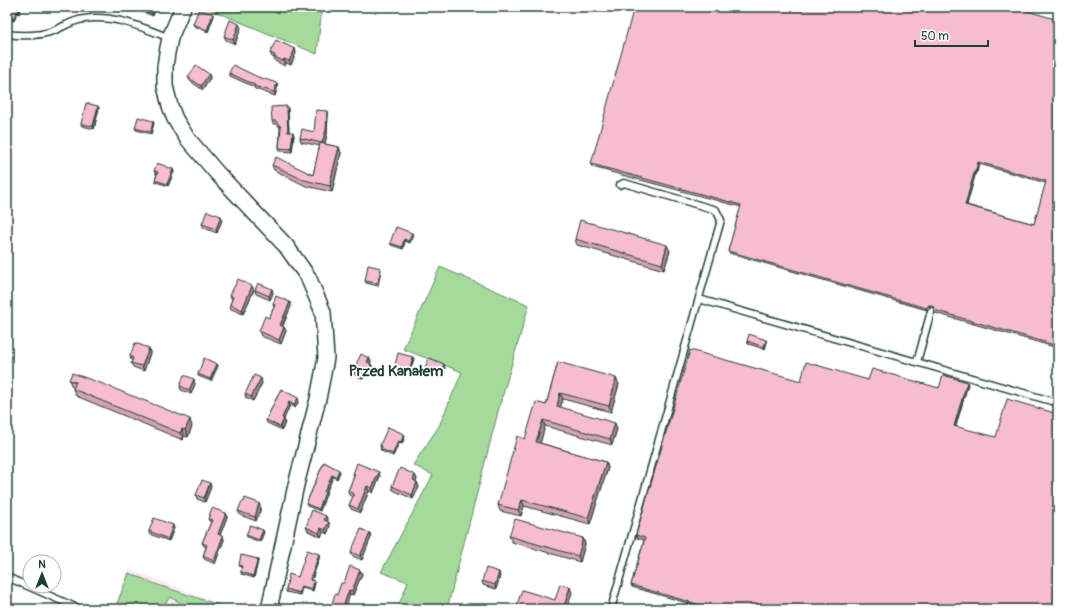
<svg xmlns="http://www.w3.org/2000/svg" width="1065" height="616" font-family="Pangolin,sans-serif">
	<style>
		.built { fill: #fcebf1 }
		.green { fill: #a6da9c; stroke: #628c68 }
		.lines { fill: none; stroke-linecap: round; stroke-linejoin: round }
		.stream { stroke: #6995aa; stroke-width: 3 }
		.service-casing { stroke: #1f3d34; stroke-width: 9 }
		.tertiary-casing { stroke: #1f3d34; stroke-width: 18 }
		.service { stroke: #fff; stroke-width: 6 }
		.tertiary { stroke: #fff; stroke-width: 15 }
		.wall { fill: #d4a3b3; stroke: #1f3d34; fill-rule: evenodd }
		.shaded-wall { fill: #ac8492; stroke: #1f3d34 }
		.building { fill: #f6bdd0; stroke: #1f3d34; fill-rule: evenodd }
		.labels { text-anchor: middle; dominant-baseline: central; stroke-width: 3.5; stroke-linejoin: round; paint-order: stroke }
		.neighbourhood-label { font-size: 15px; font-weight: bold; fill: #1f3d34; stroke: #fff }
	</style>
	<rect width="100%" height="100%" fill="#fff"/>
	<filter id="ink" filterUnits="userSpaceOnUse"><feTurbulence type="fractalNoise" baseFrequency=".025" numOctaves="2"/><feDisplacementMap in="SourceGraphic" scale="8" xChannelSelector="R" yChannelSelector="G"/><feConvolveMatrix kernelMatrix="1 2 1 2 8 2 1 2 1" color-interpolation-filters="sRGB"/></filter>
	<g filter="url(#ink)">
		<path class="built" d="M129,569L234,609H113Z"/>
		<path class="green" d="M204,7H322L317,54Z
			M440,267L529,305L499,408L447,609H397L408,582L381,572L433,475L413,465L439,426L462,372L403,349Z
			M129,573L158,585L231,609H185L186,606L170,597L162,608L160,609H115Z"/>
		<g class="lines">
			<path class="stream" d="M1049,7L1058,9"/>
			<g class="service-casing">
				<path id="service" d="M7,34C22,36 39,36 53,31C63,27 73,20 84,19C114,14 143,28 170,38
					M699,299L1058,403
					M917,362L931,311
					M7,577L80,609
					M611,609L721,220L716,210L624,183L620,185"/>
			</g>
			<g class="tertiary-casing">
				<path id="tertiary" d="M183,7L170,38L167,53L165,67V86L170,106L175,119L187,138L217,173L286,246L308,277L323,312L326,358L318,399L296,485L269,609"/>
			</g>
			<use href="#service" class="service"/>
			<use href="#tertiary" class="tertiary"/>
		</g>
		<path class="wall" d="M7,7H22L19,14L17,13L14,21L7,19Z
			M130,7H156L153,16Z
			M214,16L208,32L194,26L193,24Z
			M1058,20V348L935,313L934,309L933,307H930L927,310L729,253L728,251L741,207L592,167L591,164ZM979,164L1046,183L1034,224L967,205L976,172H977Z
			M241,28L235,44L226,40L224,36Z
			M295,49L296,53L291,65L286,63L285,66L275,61L274,58L272,57L270,53Z
			M229,73L278,86L275,96L255,89L254,87L230,76Z
			M209,74L210,78L203,90L190,81L188,77Z
			M98,106L99,108L94,129L82,126L81,124Z
			M287,106L288,109L289,132L294,135L292,152L280,151L279,148L280,128L277,124H273L272,121Z
			M328,115L327,134L325,144L339,147L341,153L332,192L306,186L274,170L272,165L313,175L320,146L301,142L300,138L314,132Z
			M154,123L151,134L136,130L135,128Z
			M173,169L174,172L168,186L156,182L155,180L157,174L155,173L154,171Z
			M221,216L222,220L217,233L204,228L202,224Z
			M413,235L410,243L405,241L403,249L391,245L390,243Z
			M575,239L670,251L664,270L577,245Z
			M381,270L378,286L366,283L365,281Z
			M272,289L273,293L270,300L256,294L255,290Z
			M254,290L243,314L231,309L230,304L232,300L230,295Z
			M273,304L291,306L283,326L284,327L286,331L281,344L261,336L259,331L269,318L274,307Z
			M747,341L767,342L765,349L748,344Z
			M149,348L150,353L144,371L133,367L131,363L132,361L131,360L130,356Z
			M413,357L414,359L410,371L403,374L401,373L396,367L395,365Z
			M369,358L371,362L370,363L371,364L373,368L369,377L365,375L363,379L355,375L353,371Z
			M558,362L619,384L611,412L563,399L560,407L617,429L612,445L545,426L540,443L606,462L608,468L590,524L524,506L521,516L500,511L498,505L525,439L546,405Z
			M217,364L218,366L211,381L198,376V374Z
			M425,368H445L441,378L427,372Z
			M69,380L192,426L188,437L184,436L183,440L76,396L73,389L74,388L72,387Z
			M868,380L939,388L968,384L956,426L1058,609H708L632,587L631,585L644,540L637,538L636,535L801,381Z
			M262,383L253,401L246,398L245,394Z
			M195,384L191,394L181,390L180,386Z
			M281,389L299,401L295,408L290,405L284,419L285,422L282,430L267,423L266,420Z
			M405,436L402,444L399,443L393,456L381,451L380,445Z
			M324,462L340,472L337,479L333,477L326,493V494L320,511L307,506L306,504Z
			M353,474L380,476L373,493L369,491L360,513L351,509L349,505L353,497L349,495L348,491L354,476Z
			M415,475L417,479L416,482H417L419,487L413,499L393,490L392,486Z
			M211,487L205,502L197,499L196,495Z
			M261,508L256,521L240,515L238,511Z
			M226,513L227,517L220,535L223,536L224,540L215,564L204,559L203,556L206,547L204,546L202,543L211,522H210L208,519Z
			M328,520L327,521L330,526L327,534L323,532L321,537L308,531L306,527Z
			M174,528L169,541L149,534V531Z
			M264,532L260,542L247,537L246,535Z
			M509,536L583,538L585,544L580,562L512,542Z
			M371,537L362,560L352,556L351,552Z
			M320,556L312,580L314,581L315,583L313,591L302,588L300,595L286,592V589Z
			M258,559V561L254,578L241,574V572L242,568L240,567L239,565Z
			M360,570L362,574L353,595L350,594L331,607L337,595L344,583Z
			M500,576L496,589L483,585L482,581Z"/>
		<path class="shaded-wall" d="M20,7H22L19,14V12Z
			M155,7H156L153,16L152,14Z
			M17,11V13L14,21L13,19Z
			M213,14L214,16L208,32L207,30Z
			M239,24L241,28L235,44L233,40Z
			M295,49L296,53L291,65L289,61Z
			M284,59L286,63L285,66L283,61Z
			M209,74L210,78L203,90L201,86Z
			M277,83L278,86L275,96L274,92Z
			M98,106L99,108L94,129L93,126Z
			M287,106L288,109L289,135L288,132Z
			M327,111L328,115L327,134L324,147L322,143Z
			M153,121L154,123L151,134V132Z
			M293,132L294,135L292,152L291,149Z
			M339,147L341,153L332,192L330,186V182Z
			M978,162L979,164L977,172L976,170Z
			M173,169L174,172L168,186L167,184Z
			M975,170L976,172L966,207L965,205Z
			M221,216L222,220L217,233L216,229Z
			M412,233L413,235L410,243L409,241Z
			M404,239L405,241L403,249L402,247Z
			M667,245L670,251L664,270L662,264Z
			M252,286L254,290L243,314L242,310Z
			M272,289L273,293L270,300L269,296Z
			M290,302L291,306L281,329L280,325Z
			M929,305L930,307L927,310L926,308Z
			M284,327L286,331L281,344L279,340Z
			M766,340L767,342L765,349L764,347Z
			M149,348L150,353L144,371L142,366Z
			M413,357L414,359L410,371V369Z
			M369,358L371,362L369,366L367,362Z
			M217,364L218,366L211,381L210,379Z
			M371,364L373,368L369,377L368,373Z
			M444,364L445,368L441,378L440,374Z
			M364,371L365,375L363,379L362,375Z
			M261,378L262,383L253,401L251,397Z
			M616,378L619,384L611,412L609,406Z
			M194,379L195,384L191,394L189,390Z
			M967,382L968,384L955,428L954,426Z
			M560,393L563,399L559,412L557,406Z
			M298,398L299,401L295,408L294,405Z
			M289,402L290,405L283,421L282,418Z
			M190,419L192,426L188,437L185,430Z
			M284,419L285,422L282,430L280,427Z
			M543,420L545,426L539,448L536,442Z
			M615,423L617,429L612,445L610,439Z
			M182,429L184,436L183,440L180,433Z
			M404,434L405,436L402,444L401,442Z
			M398,441L399,443L393,456V454Z
			M606,462L608,468L590,524L588,518Z
			M339,470L340,472L337,479L336,477Z
			M379,472L380,476L373,493L372,488Z
			M332,475L333,477L326,493V494L320,511L319,509L324,492Z
			M415,475L417,479L415,484L413,480Z
			M417,482L419,487L413,499L412,495Z
			M210,483L211,487L205,502L204,498Z
			M367,486L369,491L360,513L358,509Z
			M522,500L524,506L521,516L518,510Z
			M259,503L261,508L256,521L255,517Z
			M226,513L227,517L219,538L218,534Z
			M326,516L328,520L326,524L324,520Z
			M329,522L330,526L327,534L325,530Z
			M173,525L174,528L169,541L168,539Z
			M321,528L323,532L321,537L319,533Z
			M263,530L264,532L260,542L259,540Z
			M370,533L371,537L362,560L360,556Z
			M223,536L224,540L215,564L214,561Z
			M583,538L585,544L580,562L578,556Z
			M319,554L320,556L311,582L310,580Z
			M258,559V561L254,578L253,576Z
			M360,570L362,574L353,595L352,591Z
			M499,572L500,576L496,589L495,585Z
			M314,581L315,583L313,591L312,589Z
			M301,586L302,588L300,595L299,593Z
			M570,587L572,593L567,609H563Z
			M349,590L350,594L346,608L344,604Z"/>
		<path class="building" d="M7,7H20L19,12L17,11L13,19L7,17Z
			M134,7H155L152,14Z
			M634,7H1014L1058,20V346L934,310V307L932,305H929L926,308L728,251L741,205L591,164ZM978,162L1046,181L1034,224L965,205L975,170H976Z
			M199,9L213,14L207,30L193,24Z
			M230,20L239,24L233,40L224,36Z
			M276,40L295,49L289,61L284,59L283,61L274,57L275,55L270,53Z
			M196,65L209,74L201,86L188,77Z
			M233,65L258,77L277,83L274,92L254,86L255,85L229,73Z
			M86,103L98,106L93,126L81,124Z
			M287,106L288,132H293L291,149L279,148L281,127L276,121H272L271,107Z
			M316,110L327,111L326,130L322,143L300,138L302,129L314,132Z
			M138,117L153,121L151,132L135,128Z
			M320,143L339,147L330,182L331,183L330,186L304,180L272,165L276,157L313,175Z
			M157,163L173,169L167,184L155,180L158,172L154,171Z
			M207,211L221,216L216,229L202,224Z
			M580,220L667,245L662,264L575,239Z
			M396,227L412,233L409,241L404,239L402,247L390,243Z
			M368,265L381,268L378,283L365,281Z
			M238,279L252,286L242,310L230,304L233,297L230,295Z
			M258,283L272,289L269,296L255,290Z
			M276,296L290,302L280,325L284,327L279,340L259,331L265,316L269,318L275,305L273,304Z
			M749,334L766,340L764,347L747,341Z
			M135,343L149,348L142,366L131,363L133,358L130,356Z
			M690,350L801,381L806,362L868,380L872,369L939,388L943,375L967,382L954,426L996,437L1007,399L1058,414V609H714L631,585L645,538L636,535Z
			M398,353L413,357L410,369L402,372L400,371L395,365Z
			M361,354L369,358L367,362L371,364L368,373L364,371L362,375L353,371Z
			M204,358L217,364L210,379L198,374Z
			M429,358L444,364L440,374L425,368Z
			M558,362L616,378L609,406L560,393L557,406L615,423L610,439L543,420L536,442L606,462L588,518L522,500L518,510L498,505L517,436L525,439L536,402L546,405Z
			M72,373L103,384L132,396H133L190,419L185,430L182,429L180,433L73,389L76,382L69,380Z
			M184,375L194,379L189,390L180,386Z
			M254,375L261,378L251,397L245,394Z
			M281,389L298,398L294,405L289,402L282,418L284,419L280,427L266,420Z
			M388,427L404,434L401,442L398,441L393,454L381,449L382,446L380,445Z
			M324,462L339,470L336,477L332,475L324,492H325L319,509L306,504Z
			M357,463L379,472L372,488L367,486L358,509L349,505L354,494L348,491L355,474H353Z
			M400,468L415,475L413,480L417,482L412,495L392,486Z
			M202,480L210,483L204,498L196,495Z
			M245,498L259,503L255,517L238,511L242,501L244,502Z
			M212,508L226,513L218,534L223,536L214,561L203,556L207,545L202,543L212,520L208,519Z
			M312,510L326,516L324,520L329,522L325,530L321,528L319,533L306,527Z
			M154,518L173,525L168,539L149,531Z
			M515,519L583,538L578,556L509,536Z
			M250,525L263,530L259,540L246,535Z
			M361,529L370,533L360,556L351,552Z
			M307,550L319,554L310,580L314,581L312,589L301,586L299,593L286,589L289,574L298,577Z
			M241,555L258,559L253,576L241,572L242,566L239,565Z
			M350,566L360,570L352,591L349,590L344,604L348,606L347,609H324L325,605L331,607L335,594L337,595L341,583H344Z
			M486,568L499,572L495,585L482,581Z
			M560,584L570,587L563,609H520L516,608L522,590L555,600Z
			M214,607L224,609H213Z
			M626,607L632,609H626Z"/>
	</g>
	<g class="labels">
		<g class="neighbourhood-label">
			<text x="396" y="371">Przed Kanałem</text>
		</g>
	</g>
	<rect width="1065" height="616" fill="none" stroke="#fff" stroke-width="24"/>
	<rect x="12" y="12" width="1041" height="592" fill="none" stroke="#1f3d34" stroke-width="1.5" filter="url(#ink)"/>
	<g transform="translate(42 574)"><circle r="19" fill="#ffffff" stroke="#a5b1ae"/>
	<path d="M0-3L7 15L0 10L-7 15Z" fill="#1f3d34"/>
	<text y="-6" font-size="11" font-weight="bold" text-anchor="middle" fill="#1f3d34">N</text>
	</g>
	<path d="M915 40v6h73v-6" fill="none" stroke="#1f3d34" stroke-width="2"/>
	<text x="921" y="40" font-size="12" fill="#1f3d34" stroke="#ffffff" stroke-width="3" paint-order="stroke">50 m</text>
</svg>
